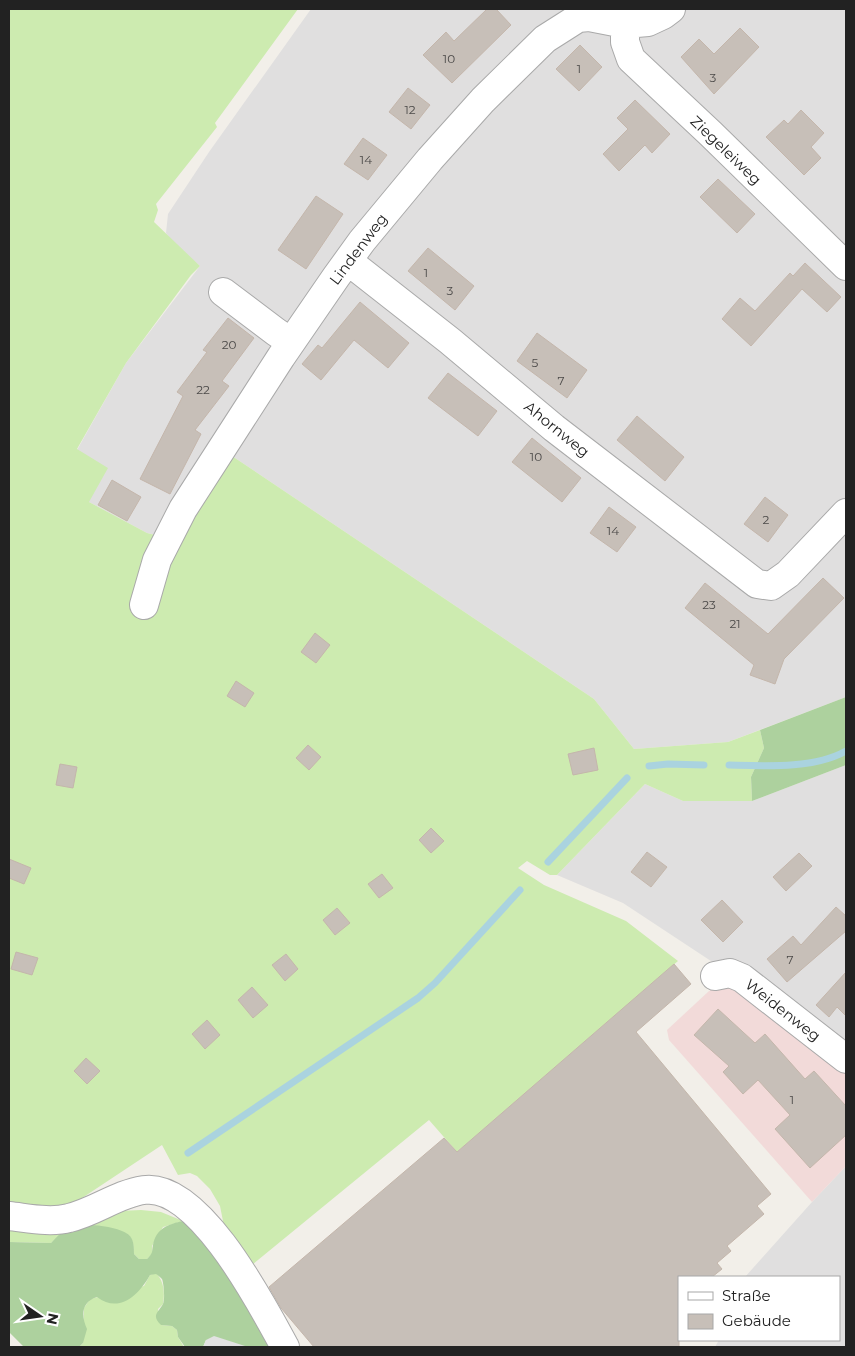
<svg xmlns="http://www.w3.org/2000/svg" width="855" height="1356" font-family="Montserrat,sans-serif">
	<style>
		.residential { fill: #e0dfdf }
		.commercial { fill: #f2dad9 }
		.grass { fill: #cdebb0 }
		.forest { fill: #add19e }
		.parking { fill: #e2e2e2 }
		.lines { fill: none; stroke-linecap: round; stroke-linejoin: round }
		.stream { stroke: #aad3df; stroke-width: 7 }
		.building { fill: #c7bfb8; stroke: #c4b6ab }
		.minor-casing { stroke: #a9a9a9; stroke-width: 30 }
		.minor { stroke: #fff; stroke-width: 28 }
		.labels { text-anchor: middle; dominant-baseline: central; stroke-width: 4; stroke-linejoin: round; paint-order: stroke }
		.number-label { font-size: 12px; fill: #4b4948 }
		.street-label { font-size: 15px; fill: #222; stroke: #fff }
	</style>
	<rect width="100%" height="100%" fill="#f2efe9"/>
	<path class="residential" d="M311,9H846V697L728,742L634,749L594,699L229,454L155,535L147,533L89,502L77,450L126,363L200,266L172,241L166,233L168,214L209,152Z
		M846,765V1047L743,968L723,959L717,965L623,903L557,875L645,784L683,801H752Z
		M846,1166V1347H715L719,1340H839V1277H745L812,1202Z"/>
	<path class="commercial" d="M731,983L846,1072V1166L812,1202L669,1040L667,1030L709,991L722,984Z"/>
	<path class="grass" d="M9,9H298L215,123L217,127L156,204L158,210L154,222L200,266L191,275L126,363L77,449L108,468L89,502L147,533L155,535L229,454L594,699L634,749L728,742L760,730L764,748L751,777L752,801H683L645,784L557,875H550L527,861L518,868L544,885L626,921L678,961L457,1152L429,1120L252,1265L224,1226L220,1206L210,1189L197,1176L190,1173L178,1175L162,1145L64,1210L9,1209Z
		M141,1210L161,1212L183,1221L163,1227L152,1246L153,1253L147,1259H139L134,1254L133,1243L129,1235L85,1224L119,1211Z
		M9,1222L69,1227L51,1243L9,1242Z
		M156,1273C164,1281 165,1293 163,1304L158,1309L161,1325L172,1326L177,1330L178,1337L184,1347H79L83,1343L84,1308L90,1299L144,1286L150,1275Z"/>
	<path class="forest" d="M846,697V765L752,801L751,777L764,748L760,730Z
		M183,1221L209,1241L276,1347H246L206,1340L203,1347H185L178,1337L177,1330L172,1326L161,1325C151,1315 158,1313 163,1304C165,1300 164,1284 162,1279C160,1277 158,1275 156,1274L150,1275C139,1295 119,1314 97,1297C81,1302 81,1316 87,1329L83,1343L79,1347H24L9,1332V1242L51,1243C56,1238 63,1230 69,1227C81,1222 121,1226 130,1236C134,1241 134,1248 134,1254L139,1259H147C153,1253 152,1252 153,1245C156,1228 169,1224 183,1221Z"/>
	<path class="parking" d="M214,1336L245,1346L246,1347H203L206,1340Z"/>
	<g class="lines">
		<path class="stream" d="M729,765C765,766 814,769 846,751
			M649,766L668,764L704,765
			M548,862L627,778
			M188,1153L418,998L435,983L520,890"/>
	</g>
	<path class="building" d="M487,9H496L511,25L452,83L423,55L446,32L454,41Z
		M740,28L759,47L714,94L681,57L699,39L714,54Z
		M580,45L602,67L579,91L556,69Z
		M408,88L430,105L411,129L389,112Z
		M635,100L670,134L652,153L645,145L619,171L603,154L628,129L617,118Z
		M801,110L824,133L811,147L821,158L804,175L766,137L784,120L788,124Z
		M363,138L387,155L368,180L344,164Z
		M718,179L755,214L737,233L700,197Z
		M316,196L343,214L306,269L278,250Z
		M428,248L474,286L455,310L408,271Z
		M805,263L841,297L827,312L802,289L751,346L722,319L740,298L755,311L790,273L793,276Z
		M360,302L409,343L388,368L354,340L321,380L302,364L318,345L322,348Z
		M228,318L254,338L222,381L229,386L195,430L201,434L170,494L140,479L183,396L177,392L207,352L203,350Z
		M537,333L587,370L567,398L517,361Z
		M448,373L497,411L478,436L428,398Z
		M637,416L684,457L665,481L617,440Z
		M532,438L581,478L562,502L512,462Z
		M112,480L141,497L127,521L98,505Z
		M765,497L788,515L768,542L744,524Z
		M609,507L636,527L617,552L590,533Z
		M823,578L844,598L784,659L775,684L750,675L754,665L685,608L705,583L768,634Z
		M315,633L330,645L316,663L301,652Z
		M236,681L254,693L245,707L227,696Z
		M308,745L321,757L309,770L296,758Z
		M594,748L598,770L573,775L568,754Z
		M60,764L77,767L73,788L56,785Z
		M431,828L444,841L431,853L419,840Z
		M647,852L667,867L651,887L631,872Z
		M799,853L812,866L786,891L773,877Z
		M9,859L31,868L24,884L9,878Z
		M382,874L393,888L379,898L368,884Z
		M722,900L743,922L723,942L701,920Z
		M836,907L846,916V931L787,982L767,959L793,936L801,945Z
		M337,908L350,923L335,935L323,920Z
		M16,952L38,958L32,975L11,969Z
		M286,954L298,969L285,981L272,965Z
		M674,964L691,984L636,1032L771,1194L757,1206L764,1214L727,1246L731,1251L717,1263L722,1269L712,1277H679V1347H314L281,1308L269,1287L444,1138L457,1152Z
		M846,972V1016L837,1007L829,1017L816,1005Z
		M252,987L268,1005L253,1018L238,1000Z
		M718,1009L755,1043L765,1034L805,1079L814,1071L846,1106V1135L810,1168L775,1129L790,1115L758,1080L743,1094L723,1072L729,1066L694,1035Z
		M207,1020L220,1035L205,1049L192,1034Z
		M86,1058L100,1071L87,1084L74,1071Z"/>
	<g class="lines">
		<g class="minor-casing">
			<path id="minor" d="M625,24V42L631,59L711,134L846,266
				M348,261L450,341L554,428L757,584L771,586L788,574L846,513
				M223,292L276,332L291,342
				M144,605L157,560L183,509L281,357L336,277L362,241L430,159L483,100L545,39L578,18L589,17L625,24L648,22L663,15L671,9
				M715,976L730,973L742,978L846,1059
				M9,1216C28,1218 50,1223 69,1218C95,1212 117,1194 144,1190C199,1182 263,1307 285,1347"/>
		</g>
		<use href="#minor" class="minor"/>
	</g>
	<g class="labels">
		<g class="number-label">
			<text x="449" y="58">10</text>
			<text x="579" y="68">1</text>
			<text x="713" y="77">3</text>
			<text x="410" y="109">12</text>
			<text x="366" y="159">14</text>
			<text x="426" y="272">1</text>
			<text x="450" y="290">3</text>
			<text x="229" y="344">20</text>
			<text x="535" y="362">5</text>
			<text x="561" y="380">7</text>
			<text x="203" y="389">22</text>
			<text x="536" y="456">10</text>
			<text x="766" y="519">2</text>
			<text x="613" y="530">14</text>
			<text x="709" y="604">23</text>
			<text x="735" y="623">21</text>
			<text x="790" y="959">7</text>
			<text x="792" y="1099">1</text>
		</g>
		<g class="street-label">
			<text transform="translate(726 150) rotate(44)">Ziegeleiweg</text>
			<text transform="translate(358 249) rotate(-53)">Lindenweg</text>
			<text transform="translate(557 429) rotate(39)">Ahornweg</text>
			<text transform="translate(783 1010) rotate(38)">Weidenweg</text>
		</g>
	</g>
	<rect width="855" height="1356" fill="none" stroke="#222222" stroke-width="20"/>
	<rect x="678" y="1276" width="162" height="65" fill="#ffffff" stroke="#a7a7a7"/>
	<rect x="688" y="1292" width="25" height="8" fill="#ffffff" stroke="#a7a7a7"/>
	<text x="722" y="1301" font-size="15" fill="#222222">Straße</text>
	<rect x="688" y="1314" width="25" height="15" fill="#c7bfb8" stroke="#a7a7a7"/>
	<text x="722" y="1326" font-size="15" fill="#222222">Gebäude</text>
	<g transform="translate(40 1316) rotate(103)" stroke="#ffffff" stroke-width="4" paint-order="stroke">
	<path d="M0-4L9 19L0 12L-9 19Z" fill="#222222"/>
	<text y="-8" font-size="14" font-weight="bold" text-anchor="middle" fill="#222222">N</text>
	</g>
</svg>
